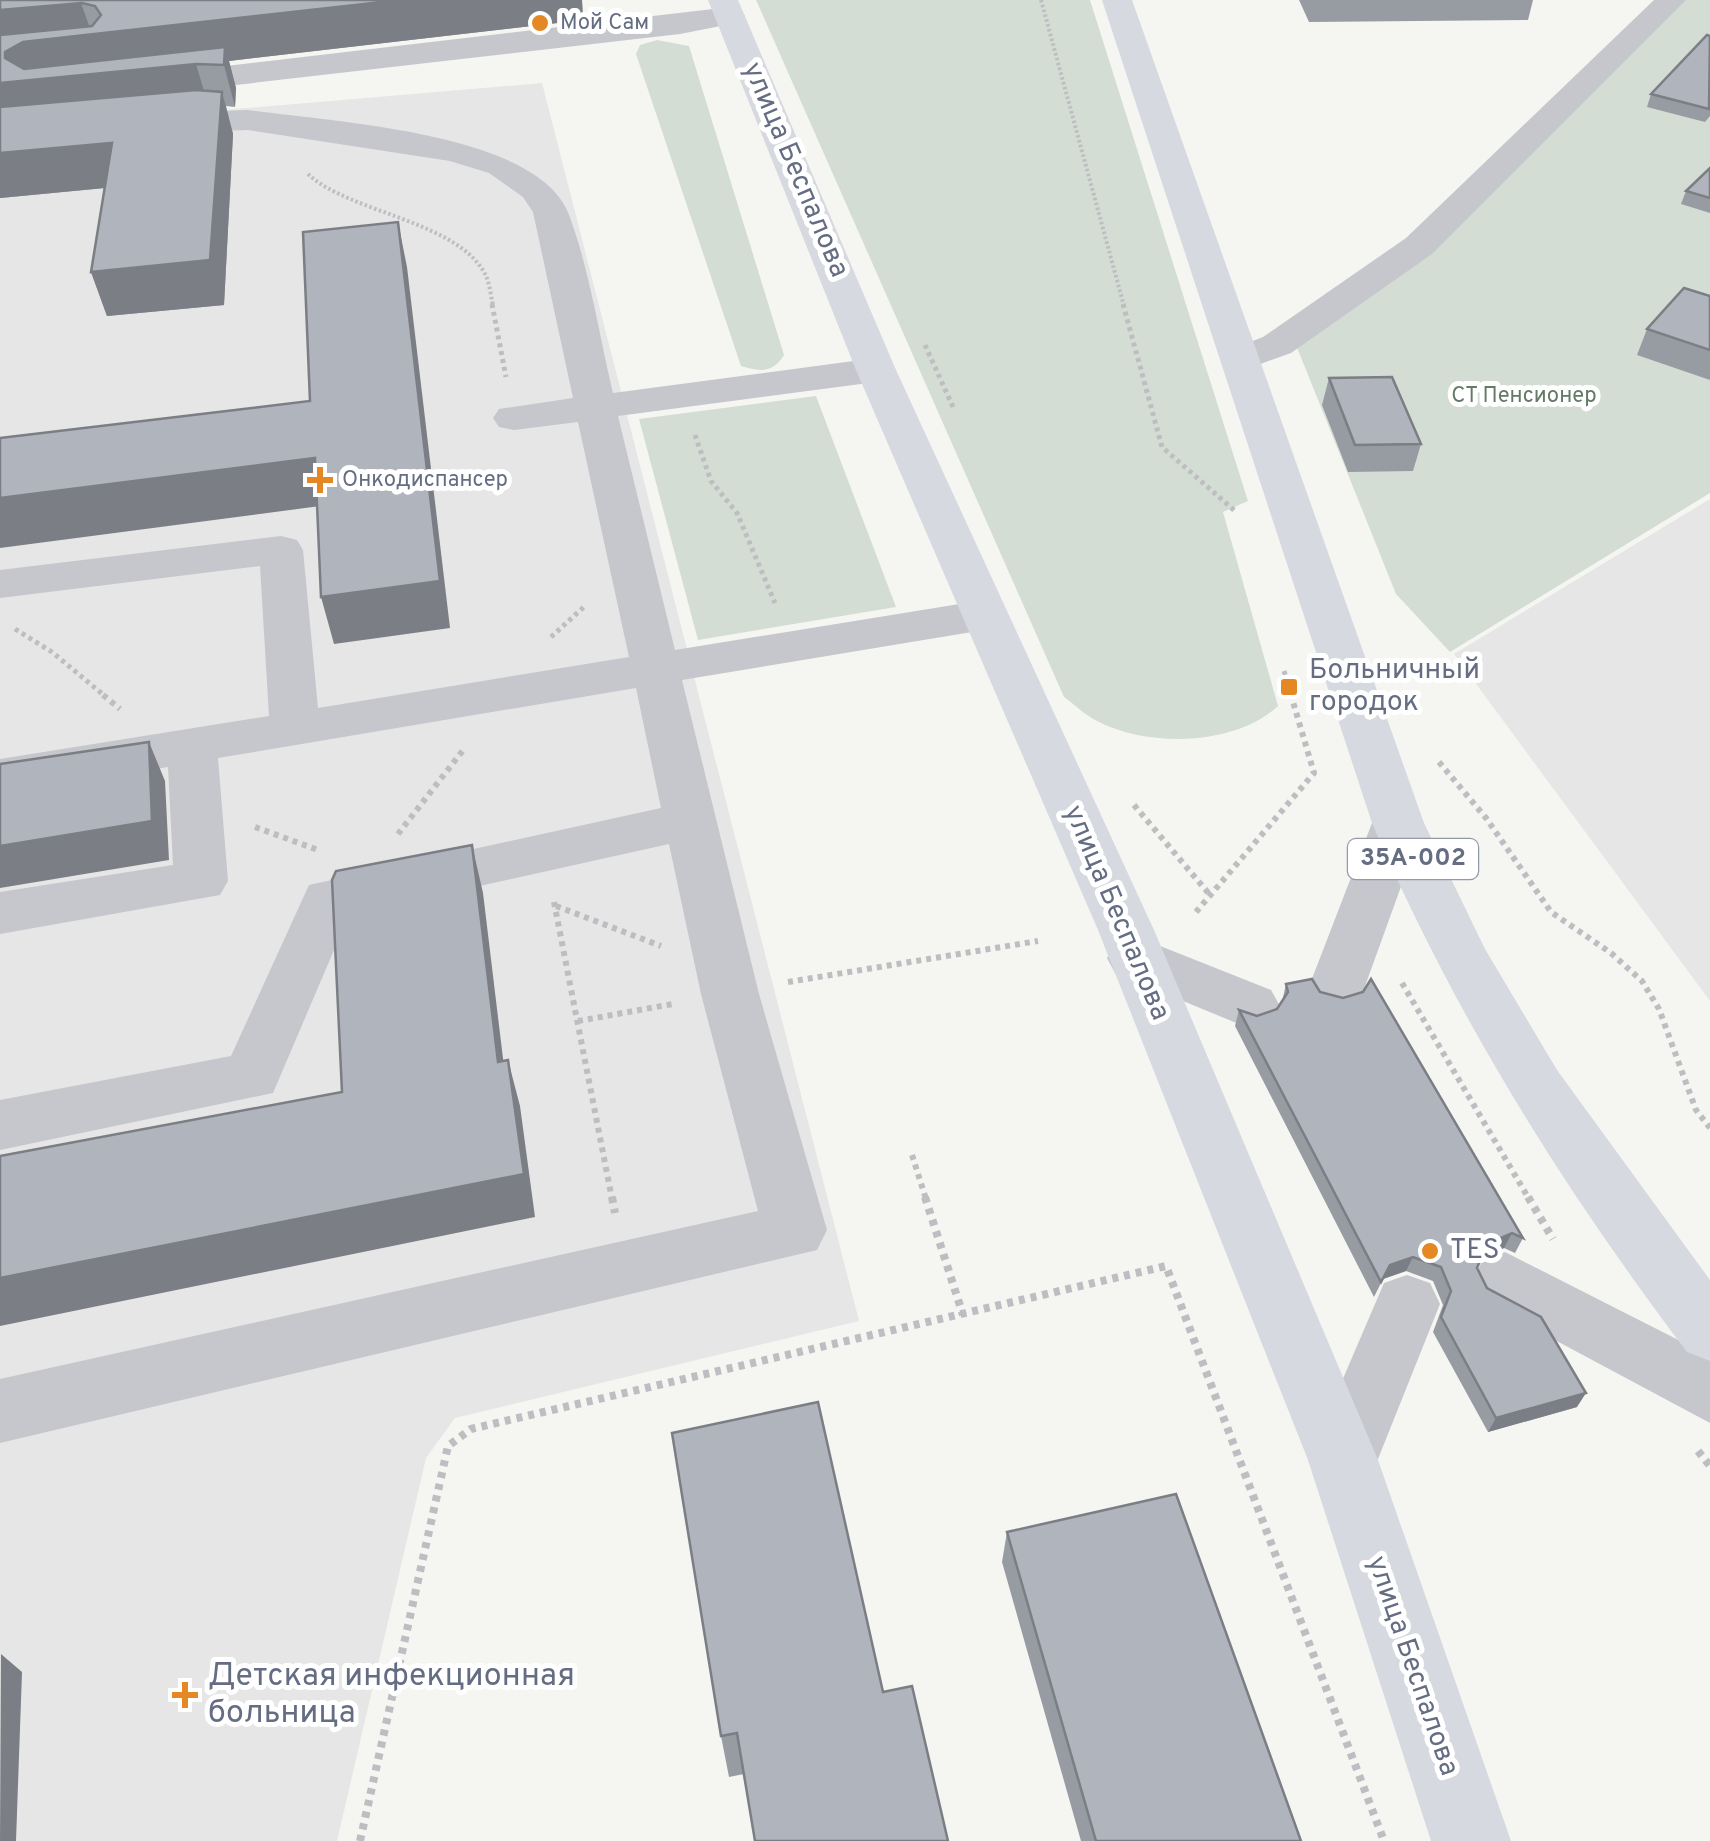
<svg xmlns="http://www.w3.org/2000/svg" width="1710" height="1841" font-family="Overpass,sans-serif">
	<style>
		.built { fill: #e5e6e5 }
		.green { fill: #d4ddd3 }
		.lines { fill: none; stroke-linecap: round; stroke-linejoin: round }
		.path-far3 { stroke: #bdbec1; stroke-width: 4; stroke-dasharray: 2.5 2.5; stroke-linecap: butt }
		.path-far2 { stroke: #bdbec1; stroke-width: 5; stroke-dasharray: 4 4; stroke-linecap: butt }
		.path-far1 { stroke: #bdbec1; stroke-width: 6; stroke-dasharray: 5 5; stroke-linecap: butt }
		.path { stroke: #bdbec1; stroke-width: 8; stroke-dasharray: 6 6; stroke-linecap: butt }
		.minor { fill: #c6c7cc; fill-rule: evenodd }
		.major { fill: #d6d9df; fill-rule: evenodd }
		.wall { fill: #979ba2 }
		.shaded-wall { fill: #7b7e84 }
		.building { fill: #b0b4bc; stroke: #7b7e84; stroke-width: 2.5 }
		.poi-dot { fill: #e38825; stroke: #fff; stroke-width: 4 }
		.labels { text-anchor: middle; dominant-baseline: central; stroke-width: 10; stroke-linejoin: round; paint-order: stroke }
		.far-poi-label { font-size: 22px; fill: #656d83; stroke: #fff; text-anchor: start }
		.far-park-label { font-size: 22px; fill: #637a65; stroke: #fff }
		.shield { fill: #fff; stroke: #9399a8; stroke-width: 2.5 }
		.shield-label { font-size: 25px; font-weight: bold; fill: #656d83 }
		.street-label { font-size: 28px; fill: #656d83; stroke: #fff }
		.poi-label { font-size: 28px; fill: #656d83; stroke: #fff; text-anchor: start }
		.near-poi-label { font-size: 32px; fill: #656d83; stroke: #fff; text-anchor: start }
	</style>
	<rect width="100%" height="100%" fill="#f5f6f2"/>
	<path class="built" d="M542,83L859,1321L455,1418L426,1458L337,1841H0V129Z
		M1710,499V1001L1454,654Z"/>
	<path class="green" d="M756,0H1090L1248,501L1223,512L1278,706C1235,746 1149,748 1097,721C1085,715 1075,705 1064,697Z
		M1677,0H1710V493L1450,652L1396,594L1296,345Z
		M657,40L689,46L784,355C773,373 760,372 741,366L636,54L640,45Z
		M816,396L896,607L698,640L639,419Z"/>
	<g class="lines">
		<path class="path-far3" d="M1041,0L1124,306
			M308,174C349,213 460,221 486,276C490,285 491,297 493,306"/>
		<path class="path-far2" d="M492,304L506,377
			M1123,304L1162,447L1235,511
			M925,345L953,407
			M695,435L711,481L737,513L775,603
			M15,629L52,652L106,697
			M551,637L586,605
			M1284,671L1292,697"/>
		<path class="path-far1" d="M103,695L120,709
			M1439,762L1486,818L1551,912L1611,953L1642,981L1659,1009L1696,1110L1710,1128
			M1134,805L1210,895
			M255,827L318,850
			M398,834L464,749
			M554,902L612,1199
			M556,906L661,946
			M1196,912L1314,773L1291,695
			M788,982L1038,941
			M1402,983L1529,1199
			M578,1021L673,1004
			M912,1155L926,1199"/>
		<path class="path" d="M612,1197L615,1213
			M925,1197L963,1315
			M1528,1197L1553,1239
			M1698,1451L1710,1466
			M360,1841L448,1446L471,1429L1166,1266L1384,1841"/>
		<path class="minor" d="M1654,0H1686L1432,254L1291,353L1241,371L1227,367L1221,359L1227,351L1263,337L1406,238Z
			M730,7L741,10L745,16L741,22L680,34L157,94L141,84L157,74Z
			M248,110C327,122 539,131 569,215C590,271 599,335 613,393L876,358L890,362L896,370L890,378L876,382L618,416L675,650L984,600L1000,604L1007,615L1000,626L984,630L682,680L759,994L827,1230L817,1250L0,1443V1379L758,1211L701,994L669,844L349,915L273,1093L0,1150V1100L231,1056L309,885L661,808L636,688L218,758L228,881L220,895L0,934V892L173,865L168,767L0,795V759L269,716L260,566L0,598V570L281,536L297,540L303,550L318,708L629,657L578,422L514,430L499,427L493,418L499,409L573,398L533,212L523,197L489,173L450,161L248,130L157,133L145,130L140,123L145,116L157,113Z
			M1398,804L1416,810L1424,823L1364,989L1356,1005L1336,1011L1316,1005L1308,989L1372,823L1380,810Z
			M1135,936L1271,990L1280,1006L1271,1022L1251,1029L1115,973L1107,958L1115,943Z
			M1505,1252L1710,1356V1423L1482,1301L1473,1281L1482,1261Z
			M1407,1275L1430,1283L1440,1304L1368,1484L1343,1493L1318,1484L1308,1460L1384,1283Z"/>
		<path class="major" d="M708,0H738L896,370L1154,930L1378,1460L1511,1841H1431L1308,1460L1098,930L856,370Z
			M1102,0H1132L1424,823L1485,949L1557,1070L1710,1280V1361L1687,1352C1562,1187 1454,1014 1372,823Z"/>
	</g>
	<path class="wall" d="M0,0H582L583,20L229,61L236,88L235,107L226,106L233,134L224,305L107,316L91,272L104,188L0,198Z
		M1299,0H1533L1528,20L1309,22Z
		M1710,36V116L1705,122L1647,107L1651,94Z
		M1710,168V213L1681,204L1686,191Z
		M1710,296V380L1637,355L1647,329Z
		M1329,378L1421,444L1413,471L1348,472L1322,405Z
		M1286,984L1320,992L1523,1238L1515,1253L1504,1248L1481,1258L1477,1268L1487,1288L1577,1407L1488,1432L1433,1332L1443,1305L1433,1281L1406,1271L1383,1279L1374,1297L1235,1026L1239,1010L1257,1016L1277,1009L1282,1002Z
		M818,1402L744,1774L729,1777L721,1736Z
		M1007,1532L1301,1841H1081L1002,1562Z"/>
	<path class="shaded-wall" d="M399,0H582L583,20L229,61L236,88L235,107L224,65L196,64L208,105L0,127V10L81,3L92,34Z
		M222,92L233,134L224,305L107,316L91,272Z
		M112,143L126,186L0,198V153Z
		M398,222L407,267L450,628L334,644L321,597Z
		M315,458L328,505L0,548V498Z
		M149,742L165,781L169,860L0,888V846Z
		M472,845L483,893L509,1108L498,1062Z
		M508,1060L520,1106L535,1217L0,1326V1278Z
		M1512,1233L1504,1248L1479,1259L1487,1244Z
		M1413,1257L1406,1271L1383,1279L1374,1297L1390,1265Z
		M1586,1393L1577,1407L1488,1432L1496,1418Z
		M1,1654L22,1672L16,1841H0Z"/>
	<path class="building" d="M0,0H400L23,42L5,52V58L24,69L225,47L224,65L196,64L0,83V35L92,26L101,15L95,6L82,3L0,10Z
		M1707,35L1710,36L1709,109L1651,94Z
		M196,90L222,92L210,260L91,272L112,143L0,153V107Z
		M1710,168V198L1686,191Z
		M398,222L440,581L321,597L315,458L0,498V438L310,401L303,232Z
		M1684,288L1710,296V350L1647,329Z
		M1392,377L1421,444L1355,445L1329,378Z
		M149,742L152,821L0,846V764Z
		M472,845L498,1062L508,1060L524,1174L0,1278V1156L342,1092L332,880L336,871Z
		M1312,979L1320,992L1343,998L1363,992L1371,979L1523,1238L1512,1233L1487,1244L1477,1268L1487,1288L1541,1317L1586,1393L1496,1418L1441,1317L1451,1291L1441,1267L1413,1257L1390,1265L1381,1282L1239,1010L1257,1016L1277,1009L1288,992L1286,984Z
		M818,1402L883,1692L912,1686L948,1841H755L737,1733L721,1736L672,1433Z
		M1176,1494L1301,1841H1096L1007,1532Z"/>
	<g class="poi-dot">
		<circle cx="540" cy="23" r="10"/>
		<path d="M315 465h10v10h10v10h-10v10h-10v-10h-10v-10h10z"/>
		<rect x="1279" y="677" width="20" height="20" rx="5"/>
		<circle cx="1430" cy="1251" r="10"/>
		<path d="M180 1680h10v10h10v10h-10v10h-10v-10h-10v-10h10z"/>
	</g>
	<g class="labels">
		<g class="far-poi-label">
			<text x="560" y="23">Мой Сам</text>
			<text x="342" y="480">Онкодиспансер</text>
		</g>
		<g class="far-park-label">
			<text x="1524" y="396">СТ Пенсионер</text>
		</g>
		<rect class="shield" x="1348" y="839" width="130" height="40" rx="8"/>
		<g class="shield-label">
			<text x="1413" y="859">35А-002</text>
		</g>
		<g class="street-label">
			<text transform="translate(795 170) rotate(67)">улица Беспалова</text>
			<text transform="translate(1116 913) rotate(67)">улица Беспалова</text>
			<text transform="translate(1412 1666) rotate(71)">улица Беспалова</text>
		</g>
		<g class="poi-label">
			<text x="1309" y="671">Больничный<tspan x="1309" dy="32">городок</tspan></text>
			<text x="1450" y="1251">TES</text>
		</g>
		<g class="near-poi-label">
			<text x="208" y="1677">Детская инфекционная<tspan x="208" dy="37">больница</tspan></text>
		</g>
	</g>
</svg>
